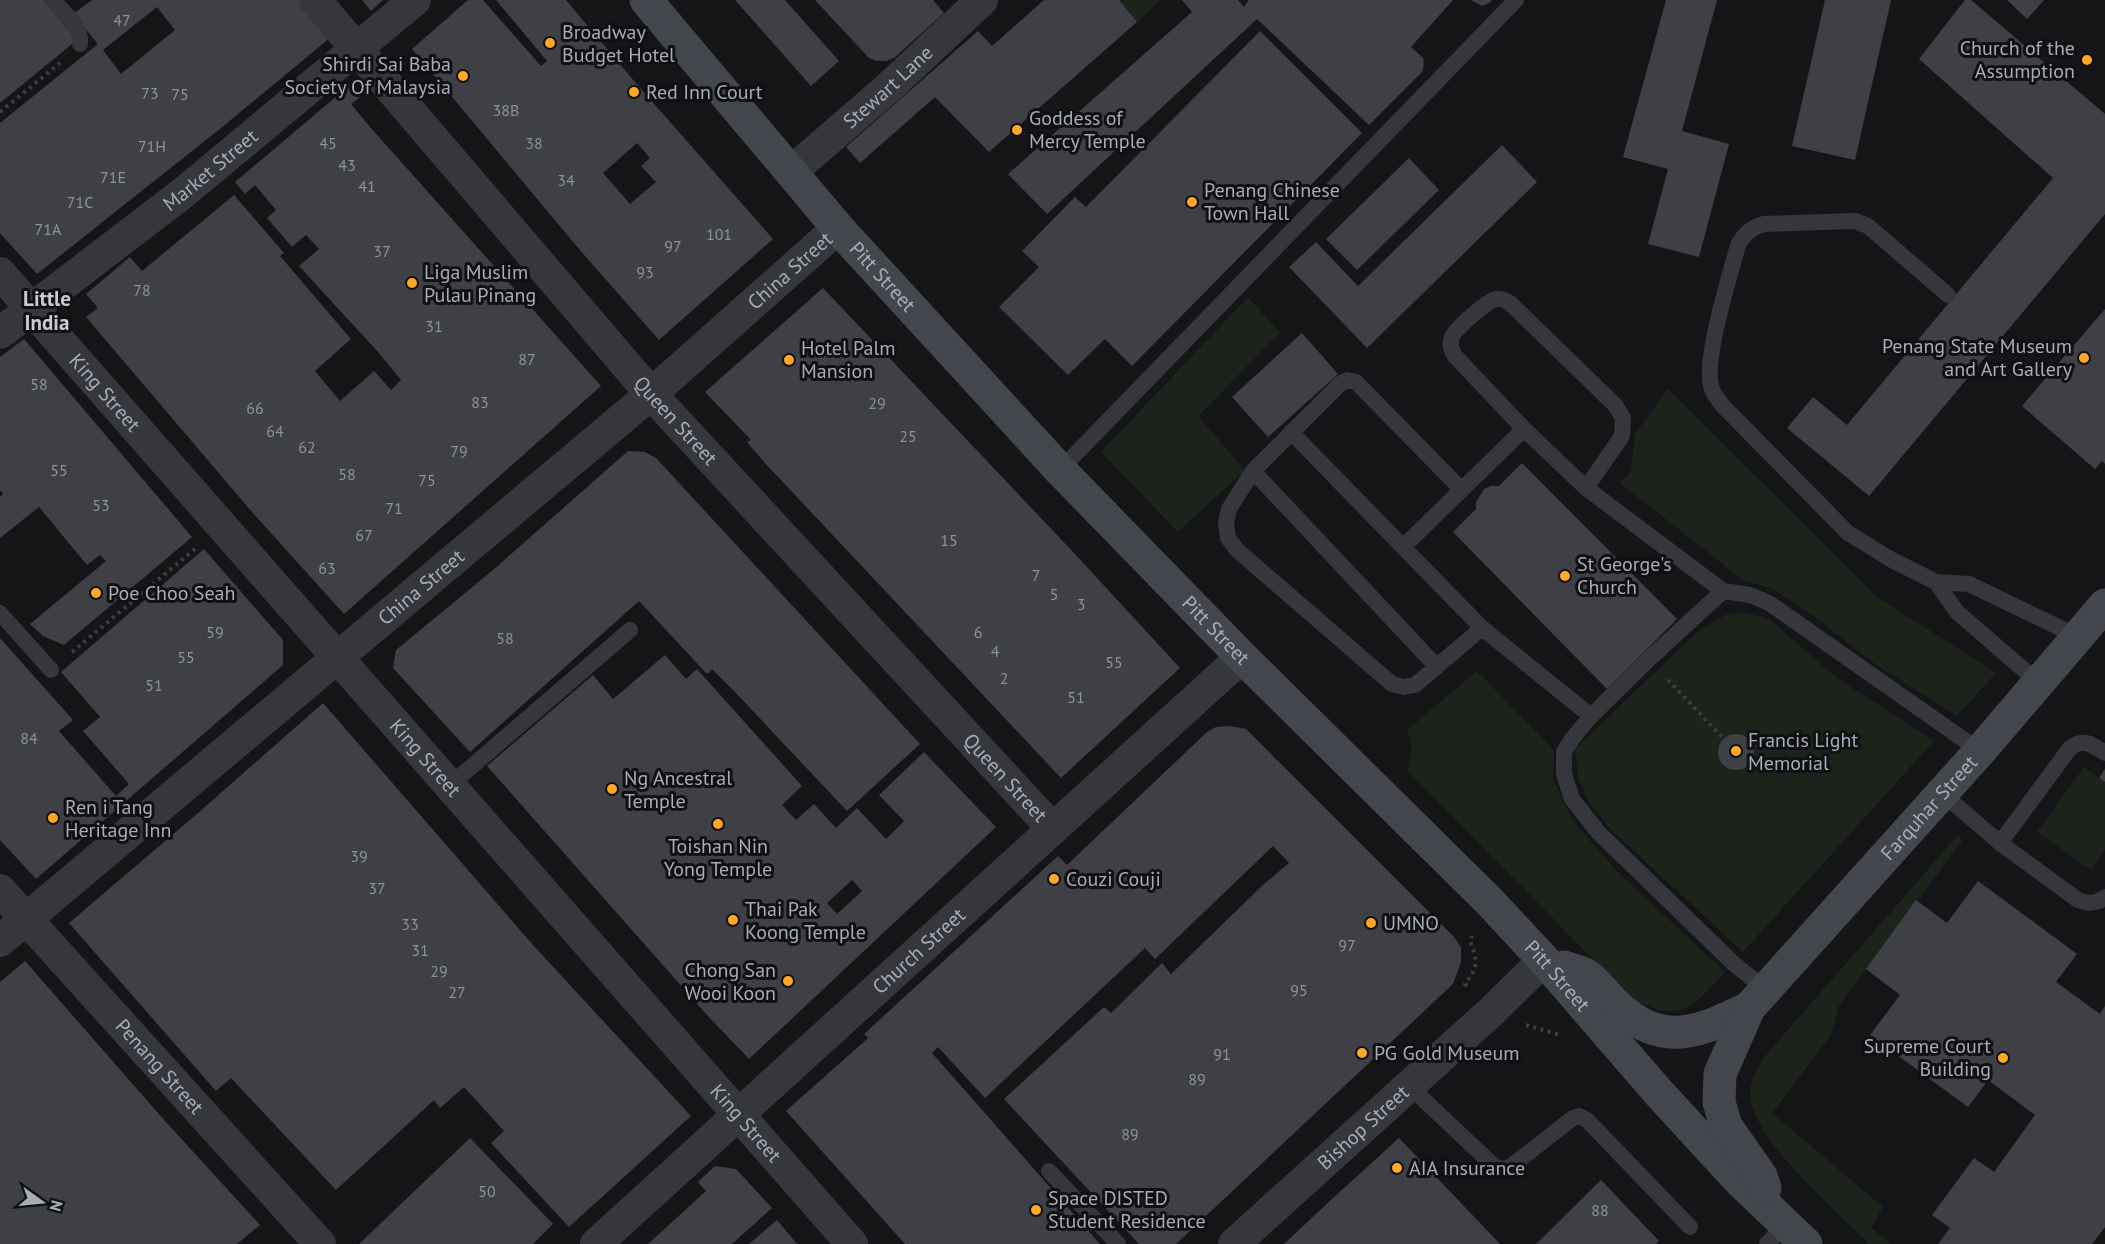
<svg xmlns="http://www.w3.org/2000/svg" width="2105" height="1244" font-family="'PT Sans',sans-serif">
	<style>
		.green { fill: #1b231b }
		.building { fill: #3f4045; fill-rule: evenodd }
		.lines { fill: none; stroke-linecap: round; stroke-linejoin: round }
		.path { stroke: #3c3e44; stroke-width: 4; stroke-dasharray: 3 4.5; stroke-linecap: butt }
		.lane { stroke: #36373d; stroke-width: 16 }
		.street { stroke: #36373d; stroke-width: 32 }
		.secondary { stroke: #43464d; stroke-width: 33 }
		.poi-dot { fill: #ffa825; stroke: #101012; stroke-width: 2 }
		.labels { text-anchor: middle; dominant-baseline: central; stroke-width: 6; stroke-linejoin: round; paint-order: stroke }
		.number-label { font-size: 16px; fill: #8c929c }
		.poi-label { font-size: 20px; fill: #a6adb9; stroke: #101012; text-anchor: start }
		.street-label { font-size: 20px; fill: #a6adb9; stroke: #101012 }
		.neighbourhood-label { font-size: 21px; font-weight: bold; fill: #c7cbd4; stroke: #101012 }
	</style>
	<rect width="100%" height="100%" fill="#151517"/>
	<path class="green" d="M1119,0H1161L1137,22Z
		M1248,297L1280,333L1198,416L1245,470L1178,532L1101,452Z
		M1668,389L1876,596L1996,673L1957,716L1876,665L1814,616L1773,589L1743,580L1620,483L1631,472L1635,434Z
		M1744,612L1769,619L1837,678L1934,741L1743,952L1611,830L1589,802L1578,779L1575,749L1695,634L1725,615Z
		M1477,671L1554,750L1553,779L1573,821L1614,868L1725,972C1694,1007 1680,1024 1632,999L1407,770L1412,749L1407,730Z
		M2084,767L2105,782V850L2091,870L2037,832Z
		M1958,835L1962,841L1839,1006L1831,1035L1772,1113L1883,1207L1871,1228L1892,1244H1869C1835,1209 1762,1148 1751,1102C1746,1085 1758,1068 1766,1055Z"/>
	<path class="building" d="M0,0H44L77,40L0,103Z
		M92,0H300L331,37L221,128L37,274L0,233V123L98,44L73,14ZM157,7L175,30L121,74L103,50Z
		M362,0H383L371,11Z
		M468,0H483L541,66L547,61L496,0H566L634,81L773,239L659,340L579,249L412,49ZM637,143L650,158L641,166L656,182L630,204L603,173Z
		M735,0H785L839,61L811,86Z
		M815,0H933L944,13L894,58L886,61H877L869,58Z
		M1044,0H1119L1137,22L989,152L935,97L860,163L846,147L978,31L992,46Z
		M1182,0H1238L1244,7L1249,0H1453L1411,47L1423,58L1424,64L1422,72L1369,125L1257,19L1047,214L1008,174L1192,12Z
		M1471,0H1492L1489,3L1482,6Z
		M1666,0H1717L1682,131L1729,144L1699,257L1648,244L1668,169L1623,157Z
		M1825,0H1891L1855,160L1792,146Z
		M1965,0H1971L2105,114V214L1869,496L1787,428L1813,397L1847,425L2053,178L1919,59Z
		M2007,0H2044L2027,19Z
		M1260,31L1362,133L1132,366L1105,339L1068,375L999,307L1039,267L1022,251L1075,197L1086,207Z
		M350,85L360,97L351,104L370,127L601,386L344,614L252,512L86,317L98,308L86,294L130,257L142,271L234,195L284,253L280,256L351,339L315,371L340,401L374,371L391,390L401,380L379,353L299,266L319,249L306,235L292,247L267,218L276,210L255,185L245,194L235,182Z
		M1502,145L1537,182L1367,348L1289,267L1316,242L1358,286Z
		M1409,158L1439,190L1357,270L1326,239Z
		M823,288L1075,554L1180,668L1061,778L764,462L747,442L751,440L705,392Z
		M2105,309V464L2102,461L2095,469L2022,406Z
		M1302,333L1338,374L1268,437L1232,397Z
		M24,339L192,537L64,645L43,636L30,624L106,561L100,555L87,565L39,507L0,538V497L3,494L0,490V357Z
		M628,451L645,452L656,458L920,744L847,811L734,691L712,669L707,674L639,601L470,752L393,668L396,650L493,570Z
		M1522,463L1677,619L1607,689L1453,532L1476,509V502L1484,489L1491,486H1499Z
		M204,549L283,640V665L36,879L0,840V638L73,720L59,731L116,796L129,784L83,731L100,717L61,672Z
		M665,655L686,679L697,669L802,786L782,805L796,820L814,804L836,828L857,808L886,839L904,821L879,795L924,752L996,827L749,1059L707,1015L487,766L593,675L613,699ZM852,880L862,891L837,914L827,903Z
		M323,703L533,945L691,1116L569,1227L491,1143L504,1131L464,1087L440,1108L434,1100L336,1190L231,1078L216,1091L69,923L198,813Z
		M1230,726L1246,729L1454,937L1461,947V962L1453,984L1176,1244H1139L1004,1099L1104,1007L1111,1013L1162,963L1171,974L1264,884L1289,863L1273,846L1155,959L1145,948L985,1098L938,1047L932,1053L1100,1244H905L786,1111L868,1038L864,1034L1058,856L1067,865L1207,732L1216,727Z
		M1718 752a18 18 0 1 1 36 0a18 18 0 1 1-36 0Z
		M2105,769V782L2099,778Z
		M1978,881L2077,954L2056,982L2100,1014L2105,1006V1227L2092,1244H1938L1950,1228L1932,1215L1974,1158L1994,1172L2035,1115L1988,1080L1968,1107L1870,1035L1900,995L1866,969L1916,900L1947,923Z
		M25,961L165,1121L260,1225L237,1244H0V982Z
		M470,1138L553,1224L533,1244H359Z
		M1399,1138L1500,1244H1284L1333,1198Z
		M715,1166L736,1169L772,1208L732,1244H648L706,1191L698,1182Z
		M1601,1180L1659,1241L1656,1244H1536Z
		M777,1220L797,1244H749Z"/>
	<g class="lines">
		<path class="path" d="M0,112L60,63
			M72,652L195,549
			M1668,680L1724,739
			M1467,986L1465,984C1478,967 1478,961 1470,941L1472,936
			M1526,1025L1560,1035"/>
		<path class="lane" d="M53,0C64,13 82,26 80,44
			M1948,295L1868,226L1855,221L1764,224C1751,228 1745,233 1738,245C1730,276 1702,362 1712,389C1714,395 1719,400 1722,405L1848,533L1892,560L1936,582L1969,584L2079,637
			M1524,429L1455,356C1451,349 1449,344 1452,337C1455,329 1487,301 1496,299C1502,298 1506,301 1510,303L1615,405L1623,418L1622,436L1586,488
			M1291,432L1482,628L1591,716L1649,659L1723,591
			M1060,470L1516,0
			M1253,471L1437,667
			M1462,490L1356,382L1347,380L1340,384L1253,471L1229,509L1226,524L1228,538L1237,550L1392,684L1404,687L1415,685L1482,628
			M1403,547L1524,429L1586,488L1723,591L1750,595L1769,603L1980,751
			M1936,582L1957,612L2039,683
			M0,613L51,670
			M1591,716L1572,739L1564,752V774L1572,799L1598,832L1733,963L1766,990
			M449,786L630,630
			M1942,793L2000,843L2078,900C2089,904 2096,904 2105,897
			M2000,843L2070,748C2083,738 2092,744 2105,753
			M1408,1085L1494,1166L1502,1169L1510,1167L1573,1118L1579,1116L1587,1120L1690,1227
			M1049,1171L1118,1244
			M1767,1244L1785,1225"/>
		<g class="street">
			<path id="s1" d="M315,0L651,394L1052,828"/>
			<path id="s2" d="M791,172L888,88L982,0"/>
			<path id="s3" d="M0,273L852,1244"/>
			<path id="s4" d="M0,333L183,193L415,0"/>
			<path id="s5" d="M0,890L320,1244"/>
			<path id="s6" d="M0,941L651,394L838,228"/>
			<path id="s7" d="M596,1244L1242,657"/>
			<path id="s8" d="M1234,1244L1492,1011L1544,960"/>
		</g>
		<g class="secondary">
			<path id="s9" d="M646,0L838,228L1060,470L1242,657L1490,902L1544,960L1659,1093L1739,1180L1806,1244"/>
			<path d="M1564,967C1571,970 1580,971 1586,975C1597,982 1606,996 1616,1005C1663,1049 1699,1032 1749,1008"/>
			<path id="s10" d="M1765,1188L1761,1176L1726,1126L1719,1102L1720,1074L1749,1008L1980,751L2105,605"/>
		</g>
	</g>
	<g class="poi-dot">
		<circle cx="550" cy="43" r="6"/>
		<circle cx="2087" cy="60" r="6"/>
		<circle cx="463" cy="76" r="6"/>
		<circle cx="634" cy="92" r="6"/>
		<circle cx="1017" cy="130" r="6"/>
		<circle cx="1192" cy="202" r="6"/>
		<circle cx="412" cy="283" r="6"/>
		<circle cx="2084" cy="358" r="6"/>
		<circle cx="789" cy="360" r="6"/>
		<circle cx="1565" cy="576" r="6"/>
		<circle cx="96" cy="593" r="6"/>
		<circle cx="1736" cy="751" r="6"/>
		<circle cx="612" cy="789" r="6"/>
		<circle cx="53" cy="818" r="6"/>
		<circle cx="718" cy="824" r="6"/>
		<circle cx="1054" cy="879" r="6"/>
		<circle cx="733" cy="920" r="6"/>
		<circle cx="1371" cy="923" r="6"/>
		<circle cx="788" cy="981" r="6"/>
		<circle cx="1362" cy="1053" r="6"/>
		<circle cx="2003" cy="1058" r="6"/>
		<circle cx="1397" cy="1168" r="6"/>
		<circle cx="1036" cy="1210" r="6"/>
	</g>
	<g class="labels">
		<g class="number-label">
			<text x="122" y="20">47</text>
			<text x="150" y="93">73</text>
			<text x="180" y="94">75</text>
			<text x="506" y="110">38B</text>
			<text x="328" y="143">45</text>
			<text x="534" y="143">38</text>
			<text x="152" y="146">71H</text>
			<text x="347" y="165">43</text>
			<text x="113" y="177">71E</text>
			<text x="566" y="180">34</text>
			<text x="367" y="186">41</text>
			<text x="80" y="202">71C</text>
			<text x="48" y="229">71A</text>
			<text x="719" y="234">101</text>
			<text x="673" y="246">97</text>
			<text x="382" y="251">37</text>
			<text x="645" y="272">93</text>
			<text x="142" y="290">78</text>
			<text x="434" y="326">31</text>
			<text x="527" y="359">87</text>
			<text x="39" y="384">58</text>
			<text x="480" y="402">83</text>
			<text x="877" y="403">29</text>
			<text x="255" y="408">66</text>
			<text x="275" y="431">64</text>
			<text x="908" y="436">25</text>
			<text x="307" y="447">62</text>
			<text x="459" y="451">79</text>
			<text x="59" y="470">55</text>
			<text x="347" y="474">58</text>
			<text x="427" y="480">75</text>
			<text x="101" y="505">53</text>
			<text x="394" y="508">71</text>
			<text x="364" y="535">67</text>
			<text x="949" y="540">15</text>
			<text x="327" y="568">63</text>
			<text x="1036" y="575">7</text>
			<text x="1054" y="594">5</text>
			<text x="1081" y="604">3</text>
			<text x="215" y="632">59</text>
			<text x="978" y="632">6</text>
			<text x="505" y="638">58</text>
			<text x="995" y="651">4</text>
			<text x="186" y="657">55</text>
			<text x="1114" y="662">55</text>
			<text x="1004" y="678">2</text>
			<text x="154" y="685">51</text>
			<text x="1076" y="697">51</text>
			<text x="29" y="738">84</text>
			<text x="359" y="856">39</text>
			<text x="377" y="888">37</text>
			<text x="410" y="924">33</text>
			<text x="1347" y="945">97</text>
			<text x="420" y="950">31</text>
			<text x="439" y="971">29</text>
			<text x="1299" y="990">95</text>
			<text x="457" y="992">27</text>
			<text x="1222" y="1054">91</text>
			<text x="1197" y="1079">89</text>
			<text x="1130" y="1134">89</text>
			<text x="487" y="1191">50</text>
			<text x="1600" y="1210">88</text>
		</g>
		<g class="poi-label">
			<text x="562" y="32">Broadway<tspan x="562" dy="23">Budget Hotel</tspan></text>
			<text x="2075" y="48" text-anchor="end">Church of the<tspan x="2075" dy="23">Assumption</tspan></text>
			<text x="451" y="64" text-anchor="end">Shirdi Sai Baba<tspan x="451" dy="23">Society Of Malaysia</tspan></text>
			<text x="646" y="92">Red Inn Court</text>
			<text x="1029" y="118">Goddess of<tspan x="1029" dy="23">Mercy Temple</tspan></text>
			<text x="1204" y="190">Penang Chinese<tspan x="1204" dy="23">Town Hall</tspan></text>
			<text x="424" y="272">Liga Muslim<tspan x="424" dy="23">Pulau Pinang</tspan></text>
			<text x="2072" y="346" text-anchor="end">Penang State Museum<tspan x="2072" dy="23">and Art Gallery</tspan></text>
			<text x="801" y="348">Hotel Palm<tspan x="801" dy="23">Mansion</tspan></text>
			<text x="1577" y="564">St George's<tspan x="1577" dy="23">Church</tspan></text>
			<text x="108" y="593">Poe Choo Seah</text>
			<text x="1748" y="740">Francis Light<tspan x="1748" dy="23">Memorial</tspan></text>
			<text x="624" y="778">Ng Ancestral<tspan x="624" dy="23">Temple</tspan></text>
			<text x="65" y="807">Ren i Tang<tspan x="65" dy="23">Heritage Inn</tspan></text>
			<text x="718" y="846" text-anchor="middle">Toishan Nin<tspan x="718" dy="23">Yong Temple</tspan></text>
			<text x="1066" y="879">Couzi Couji</text>
			<text x="745" y="909">Thai Pak<tspan x="745" dy="23">Koong Temple</tspan></text>
			<text x="1383" y="923">UMNO</text>
			<text x="776" y="970" text-anchor="end">Chong San<tspan x="776" dy="23">Wooi Koon</tspan></text>
			<text x="1991" y="1046" text-anchor="end">Supreme Court<tspan x="1991" dy="23">Building</tspan></text>
			<text x="1374" y="1053">PG Gold Museum</text>
			<text x="1409" y="1168">AIA Insurance</text>
			<text x="1048" y="1198">Space DISTED<tspan x="1048" dy="23">Student Residence</tspan></text>
		</g>
		<g class="street-label">
			<text stroke="none"><textPath href="#s2" startOffset="129">Stewart Lane</textPath></text>
			<text stroke="none"><textPath href="#s4" startOffset="266">Market Street</textPath></text>
			<text stroke="none"><textPath href="#s6" startOffset="1036">China Street</textPath></text>
			<text stroke="none"><textPath href="#s9" startOffset="364">Pitt Street</textPath></text>
			<text stroke="none"><textPath href="#s3" startOffset="159">King Street</textPath></text>
			<text stroke="none"><textPath href="#s1" startOffset="554">Queen Street</textPath></text>
			<text stroke="none"><textPath href="#s6" startOffset="550">China Street</textPath></text>
			<text stroke="none"><textPath href="#s9" startOffset="850">Pitt Street</textPath></text>
			<text stroke="none"><textPath href="#s3" startOffset="645">King Street</textPath></text>
			<text stroke="none"><textPath href="#s1" startOffset="1040">Queen Street</textPath></text>
			<text stroke="none"><textPath href="#s10" startOffset="468">Farquhar Street</textPath></text>
			<text stroke="none"><textPath href="#s7" startOffset="436">Church Street</textPath></text>
			<text stroke="none"><textPath href="#s9" startOffset="1336">Pitt Street</textPath></text>
			<text stroke="none"><textPath href="#s5" startOffset="238">Penang Street</textPath></text>
			<text stroke="none"><textPath href="#s3" startOffset="1131">King Street</textPath></text>
			<text stroke="none"><textPath href="#s8" startOffset="174">Bishop Street</textPath></text>
		</g>
		<g class="neighbourhood-label">
			<text x="47" y="298">Little<tspan x="47" dy="24">India</tspan></text>
		</g>
	</g>
	<g transform="translate(42 1202) rotate(105)" stroke="#101012" stroke-width="4.5" paint-order="stroke">
	<path d="M0-4.5L10 22L0 15L-10 22Z" fill="#a6adb9"/>
	<text y="-9" font-size="16" font-weight="bold" text-anchor="middle" fill="#a6adb9">N</text>
	</g>
</svg>
